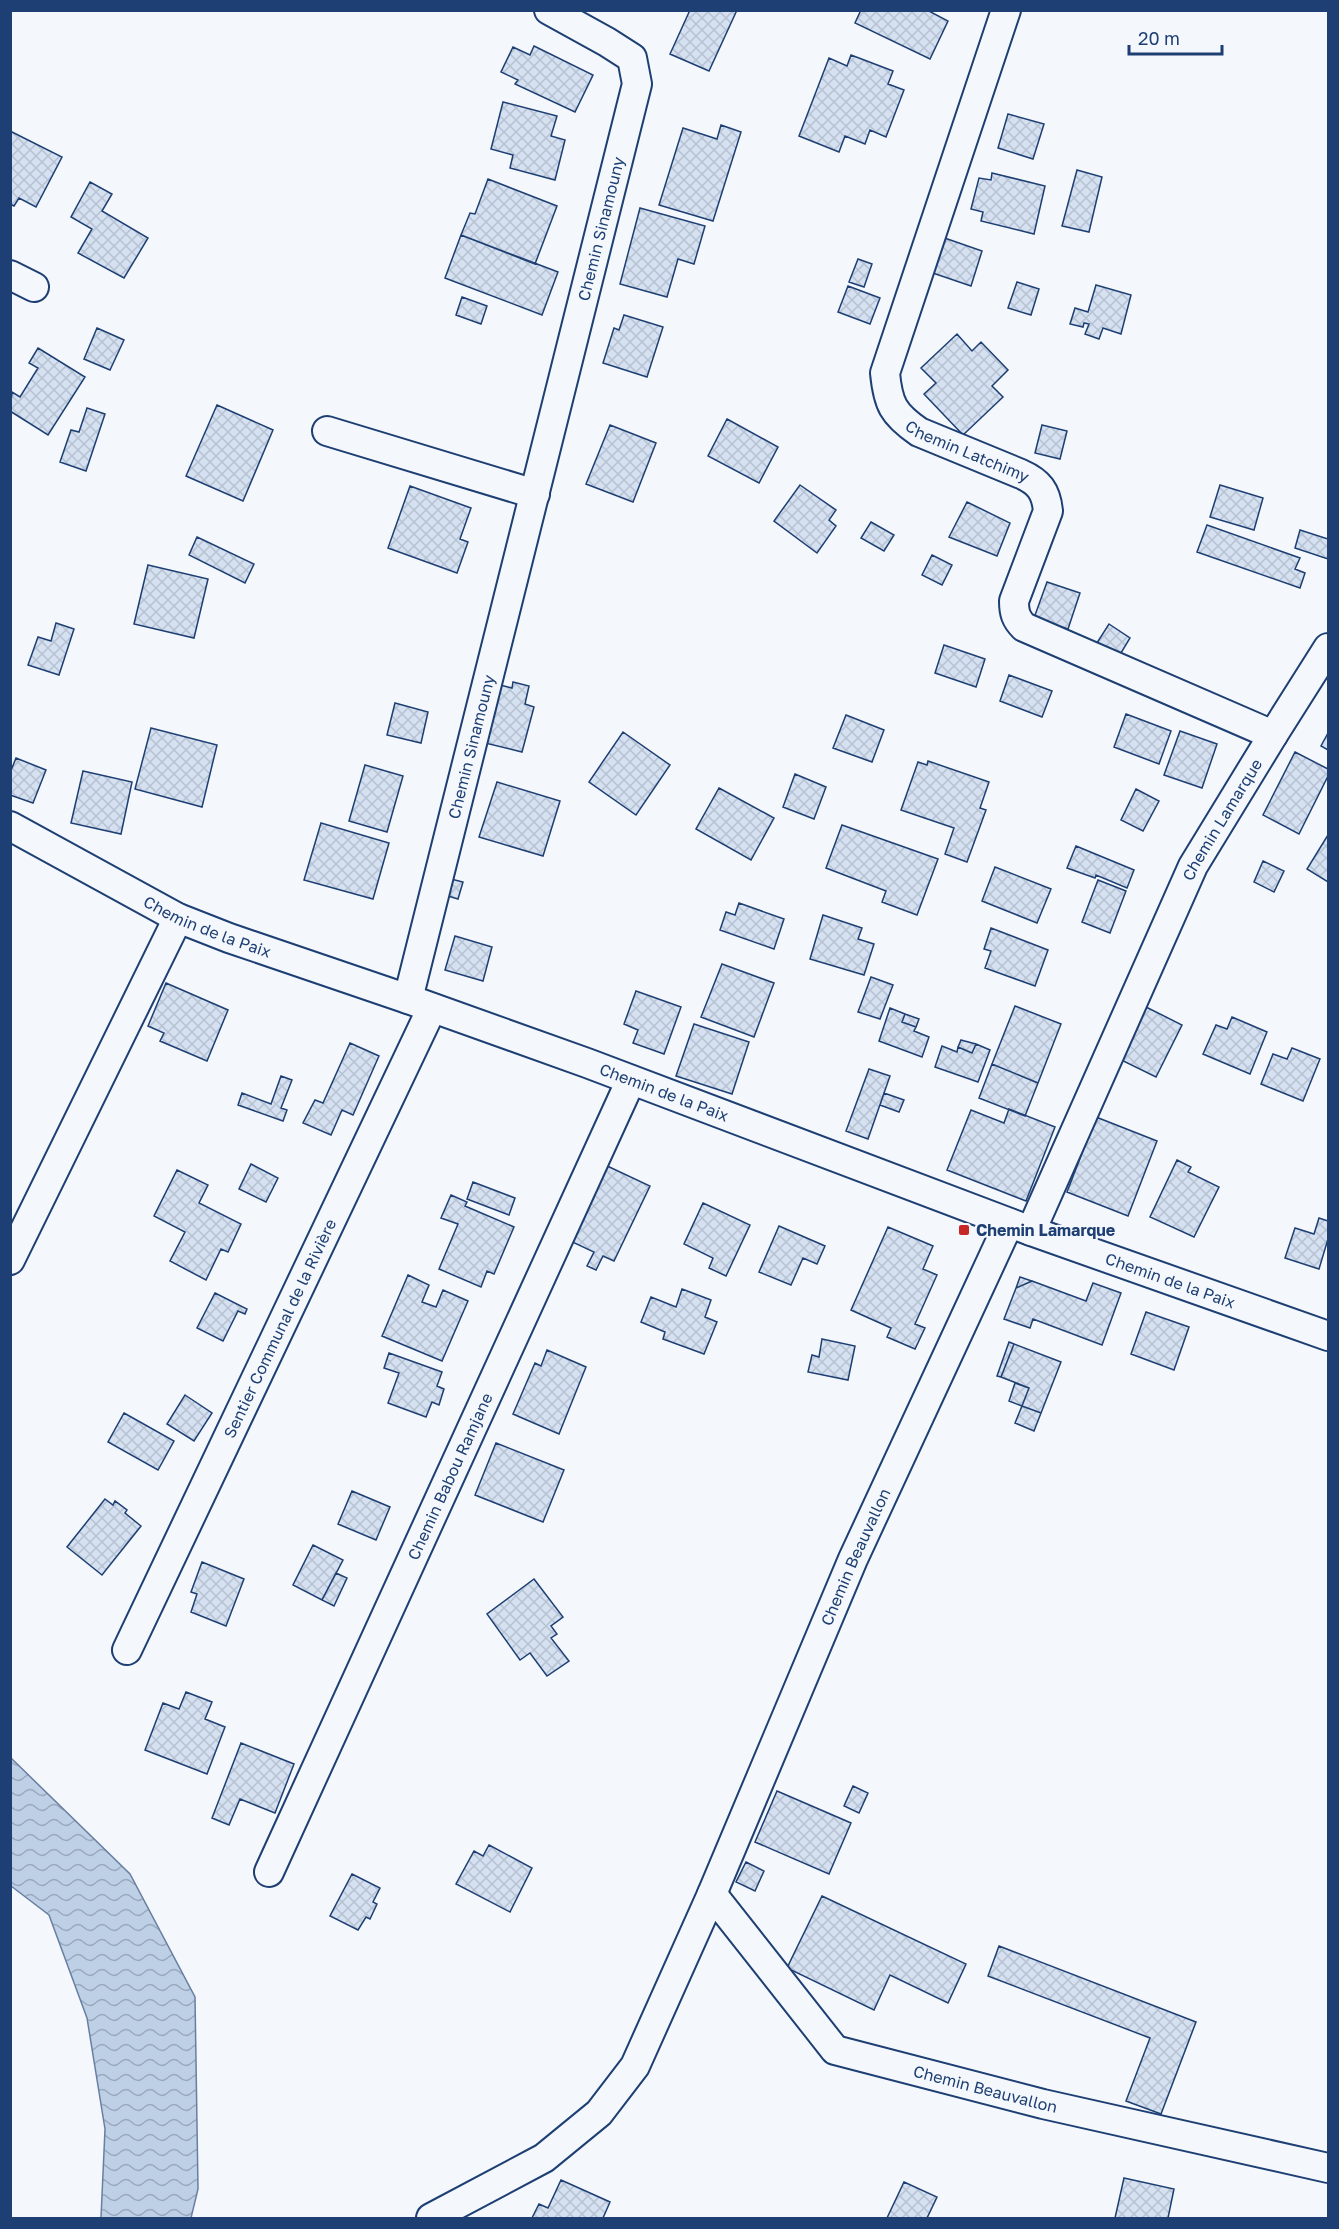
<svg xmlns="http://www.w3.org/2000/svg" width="1339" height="2229" font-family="'Golos Text',sans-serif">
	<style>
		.water { fill: url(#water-waves); stroke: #687fa3; stroke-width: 1.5 }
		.building { fill: url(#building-cross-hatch); stroke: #1d3f73; stroke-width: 1.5 }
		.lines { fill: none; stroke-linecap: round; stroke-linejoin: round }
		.street-casing { stroke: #1d3f73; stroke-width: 32 }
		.street { stroke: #f4f7fb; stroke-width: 28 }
		.poi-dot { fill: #c62828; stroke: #f4f7fb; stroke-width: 2 }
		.labels { text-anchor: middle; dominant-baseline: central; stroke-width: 4.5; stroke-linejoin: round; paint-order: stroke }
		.street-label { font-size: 16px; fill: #1d3f73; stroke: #f4f7fb }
		.poi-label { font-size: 16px; font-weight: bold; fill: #1d3f73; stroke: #f4f7fb; text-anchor: start }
	</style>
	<defs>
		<pattern id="water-waves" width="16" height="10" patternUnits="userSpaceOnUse" patternTransform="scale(1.5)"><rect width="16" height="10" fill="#bed0e5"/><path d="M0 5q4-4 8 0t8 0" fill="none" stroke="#9aaabe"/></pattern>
		<pattern id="building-cross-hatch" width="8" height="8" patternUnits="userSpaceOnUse" patternTransform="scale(1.5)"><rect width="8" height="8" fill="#d5e0f0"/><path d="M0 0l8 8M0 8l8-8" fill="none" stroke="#b6c1d1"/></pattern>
	</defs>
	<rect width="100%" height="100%" fill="#f4f7fb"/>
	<path class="water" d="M11,1758L130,1874L195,1997L198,2189L191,2218H101L105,2129L87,2018L49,1915L11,1886Z"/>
	<path class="building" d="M690,10H737L709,71L670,54Z
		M861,10H927L948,21L930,59L855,23Z
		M534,46L593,75L575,112L515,84L518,80L501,72L513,47L530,55Z
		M851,55L893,71L888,84L904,90L886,137L870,130L865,144L845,136L839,152L799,136L829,58L847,66Z
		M503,102L557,116L551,136L565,140L555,180L510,168L513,155L491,149Z
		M1008,114L1044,124L1033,159L998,148Z
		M721,125L741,132L713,221L659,205L683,128L717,139Z
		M10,131L62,157L36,207L19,198L14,206L10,204Z
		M1077,170L1102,177L1089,232L1062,226Z
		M992,173L1045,186L1034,234L981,221L983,212L971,209L979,178L991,180Z
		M488,179L557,206L535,264L461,235L470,213L475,214Z
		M90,182L112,194L102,211L148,238L124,278L78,253L92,229L71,217Z
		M640,208L705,226L694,264L678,259L667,297L620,284Z
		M461,235L558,272L542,315L445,278Z
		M936,235L982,251L971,286L924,270Z
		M858,259L872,264L864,287L849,282Z
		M1017,282L1039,289L1031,315L1008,308Z
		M1096,285L1131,295L1121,334L1103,328L1099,339L1085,334L1089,324L1084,323L1083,327L1070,324L1075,308L1088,312Z
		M848,286L880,298L870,324L838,312Z
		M462,297L487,306L481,324L456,315Z
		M624,315L663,327L647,377L603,363L614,328L619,330Z
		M97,328L124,340L110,370L84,359Z
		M957,334L972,351L981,342L1008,370L992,386L1003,397L963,435L924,394L936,383L921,368Z
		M38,348L85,377L48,435L10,411L12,392L20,397L38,368L29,363Z
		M217,405L273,430L243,501L186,476Z
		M87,408L105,414L86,471L60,462L71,430L79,432Z
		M727,419L778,447L759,483L708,456Z
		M610,425L656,443L633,502L586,484Z
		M1042,425L1067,431L1060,459L1035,453Z
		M800,485L836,510L829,520L836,526L817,553L774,521Z
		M1220,485L1263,498L1254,530L1210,517Z
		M410,486L471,508L460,539L468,542L457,573L388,548Z
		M967,502L1010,523L997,556L949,537Z
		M871,522L894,535L884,551L861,538Z
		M1207,525L1300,558L1295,569L1305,573L1300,588L1197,552Z
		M1300,530L1328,539V559L1295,548Z
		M197,537L254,564L245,583L189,555Z
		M932,555L952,565L942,585L922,575Z
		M148,565L208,579L194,638L134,624Z
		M1047,582L1080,593L1068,629L1034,618Z
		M56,623L74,629L59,675L28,665L38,637L51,641Z
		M1109,624L1130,638L1115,663L1093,649Z
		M944,645L985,659L976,687L935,673Z
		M1009,675L1052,691L1042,717L1000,701Z
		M513,682L529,686L525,704L534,707L522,752L481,742L496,684L512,688Z
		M395,703L428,712L421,743L387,735Z
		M1126,714L1171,731L1159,764L1114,747Z
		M846,715L884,730L872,762L833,748Z
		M151,728L217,745L202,807L135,789Z
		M1180,731L1217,744L1202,788L1164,775Z
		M623,732L670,765L636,815L589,782Z
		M1328,733V750L1321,746Z
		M1295,752L1328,769V776L1299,834L1263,815Z
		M16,758L46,770L33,803L10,795V773Z
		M928,761L989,782L980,808L986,810L967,862L945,854L954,828L901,810L918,762L927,765Z
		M365,765L403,776L387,832L349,821Z
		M83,771L132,782L121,834L71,823Z
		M795,774L826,787L814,819L783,807Z
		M497,782L560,801L543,856L479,837Z
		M719,788L774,818L751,860L696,829Z
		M1136,789L1159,801L1143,831L1121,820Z
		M321,823L389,843L373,899L304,880Z
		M842,825L938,859L917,915L882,902L886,891L826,868Z
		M1328,835V882L1307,869Z
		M1076,846L1134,870L1127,888L1096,875L1095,878L1067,868Z
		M1263,861L1284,871L1274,892L1254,882Z
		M995,867L1051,889L1037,923L982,901Z
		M443,877L463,882L458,899L438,893Z
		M1098,880L1126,891L1110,933L1082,922Z
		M739,903L784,919L774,949L720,930L726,912L735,915Z
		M823,915L862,928L858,939L874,944L864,975L810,959Z
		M991,928L1048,950L1035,986L985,968L991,951L984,949Z
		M455,936L492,947L483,981L445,970Z
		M722,964L774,983L754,1037L701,1017Z
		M871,977L893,985L880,1019L858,1012Z
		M166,983L228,1010L207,1061L160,1041L164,1033L148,1026Z
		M636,991L681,1007L664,1054L633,1043L638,1030L624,1024Z
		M1140,1004L1182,1025L1156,1077L1113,1056Z
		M1015,1006L1061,1024L1038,1083L992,1064Z
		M890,1008L905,1014L902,1022L916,1027L914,1031L929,1037L922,1057L879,1041Z
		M905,1014L919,1019L916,1027L902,1022Z
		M1232,1017L1267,1032L1250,1074L1203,1054L1216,1025L1227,1029Z
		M694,1024L749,1042L732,1094L676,1076Z
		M961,1040L976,1044L972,1053L958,1047Z
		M350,1043L379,1056L353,1115L342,1110L331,1135L303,1123L315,1100L323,1103Z
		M976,1044L990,1050L978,1082L935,1067L942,1046L957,1052L958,1047L972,1053Z
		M1292,1048L1320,1059L1303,1101L1261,1084L1273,1054L1287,1059Z
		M992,1064L1038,1083L1025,1116L979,1098Z
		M869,1069L890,1076L868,1139L846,1131Z
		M281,1076L292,1080L281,1108L287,1110L283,1121L238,1105L242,1093L271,1104Z
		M884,1093L904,1100L899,1112L880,1105Z
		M1009,1109L1055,1127L1026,1201L947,1170L971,1110L1004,1123Z
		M1096,1117L1157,1141L1128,1216L1067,1192Z
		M1177,1160L1191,1167L1188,1172L1219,1187L1194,1237L1150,1217Z
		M251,1164L278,1178L266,1202L239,1189Z
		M603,1164L650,1186L614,1261L603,1256L596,1270L587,1266L594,1252L568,1240Z
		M177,1170L208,1185L199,1203L241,1224L228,1252L221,1249L206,1280L170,1261L185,1232L154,1216Z
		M473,1182L515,1198L509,1215L467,1199Z
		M451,1195L467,1202L465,1206L514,1227L494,1274L487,1271L481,1287L439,1269L458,1224L441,1218Z
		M703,1203L750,1225L726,1276L709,1268L713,1258L684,1244Z
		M1319,1218L1328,1221V1239L1319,1269L1285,1258L1295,1228L1314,1234Z
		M779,1226L825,1246L817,1264L803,1258L791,1285L759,1272Z
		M888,1227L933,1246L923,1269L937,1275L915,1324L925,1328L915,1349L887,1337L891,1328L851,1310Z
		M408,1275L429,1285L422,1302L436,1307L443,1290L468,1301L442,1361L382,1336Z
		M1020,1277L1032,1281L1016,1288Z
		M1032,1281L1086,1301L1093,1283L1121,1293L1102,1345L1033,1319L1030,1328L1004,1319L1016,1288Z
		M682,1289L711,1300L705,1317L717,1322L704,1354L663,1339L665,1332L641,1322L651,1297L676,1307Z
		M215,1293L247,1309L245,1314L238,1311L223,1341L197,1328Z
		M1146,1312L1189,1327L1174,1370L1131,1354Z
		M822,1339L855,1346L848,1380L808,1372L812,1355L819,1357Z
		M1009,1342L1014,1344L1001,1377L997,1376Z
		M1014,1344L1061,1362L1041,1413L1022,1406L1029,1388L1001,1377Z
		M547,1350L586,1367L559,1434L513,1414L535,1363L541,1366Z
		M389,1353L442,1372L437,1386L444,1389L439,1405L432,1402L426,1417L388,1403L399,1373L384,1368Z
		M1015,1383L1029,1388L1022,1406L1009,1401Z
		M185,1395L212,1413L194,1441L167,1424Z
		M1022,1406L1041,1413L1034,1431L1015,1423Z
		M124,1413L174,1441L158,1470L108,1442Z
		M496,1443L564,1470L543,1522L475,1495Z
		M352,1491L390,1507L376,1540L338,1524Z
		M105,1499L113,1505L115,1501L127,1510L125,1513L141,1526L102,1575L67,1547Z
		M313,1545L343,1560L322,1600L293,1585Z
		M202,1562L244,1579L226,1626L191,1612L197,1594L191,1592Z
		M336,1573L347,1578L334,1606L322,1600Z
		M534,1579L563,1617L551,1626L557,1634L551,1638L569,1661L547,1676L530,1653L520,1660L487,1614Z
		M186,1692L212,1702L205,1719L225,1727L207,1774L145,1750L163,1703L179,1709Z
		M241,1743L294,1764L275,1813L240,1799L229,1825L212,1818Z
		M853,1786L868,1793L859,1813L844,1806Z
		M777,1791L851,1823L829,1874L755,1842Z
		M489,1845L532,1868L510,1912L456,1884L474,1851L483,1856Z
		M746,1862L764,1871L755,1891L736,1882Z
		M352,1874L380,1888L373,1902L377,1904L370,1919L366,1917L358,1930L330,1916Z
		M822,1896L966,1964L948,2003L890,1975L874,2010L787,1968Z
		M999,1946L1196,2022L1161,2114L1126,2101L1150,2038L988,1976Z
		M1124,2178L1174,2189L1168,2218H1115Z
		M561,2180L610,2202L603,2218H532L539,2204L548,2208Z
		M904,2182L937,2197L927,2218H887Z"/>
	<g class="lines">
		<g class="street-casing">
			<g id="street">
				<path id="s1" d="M1006,10L885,373C888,404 893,414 919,432L1021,474C1039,482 1046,491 1048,511L1014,601C1014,613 1016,619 1024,627L1273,735"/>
				<path d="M10,275L34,287"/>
				<path d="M327,431L535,494"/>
				<path id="s2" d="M10,826L178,918L229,938L408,999L587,1063L1031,1231L1328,1336"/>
				<path id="s3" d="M408,999L637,84L632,58L607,42L549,10"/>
				<path id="s4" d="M1031,1231L1193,866L1273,735L1328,648"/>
				<path d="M10,1260L178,918"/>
				<path id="s5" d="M127,1650L432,1008"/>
				<path id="s6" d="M269,1872L631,1080"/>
				<path id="s7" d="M712,1894L835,2050L1043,2104L1328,2168"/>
				<path id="s8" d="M431,2218L544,2158L599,2113L635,2066L712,1894L853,1559L1009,1223"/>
			</g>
		</g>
		<use href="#street" class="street"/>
	</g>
	<rect class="poi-dot" x="958" y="1224" width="12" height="12" rx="3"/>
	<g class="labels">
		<g class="street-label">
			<text stroke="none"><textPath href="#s3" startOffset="794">Chemin Sinamouny</textPath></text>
			<text stroke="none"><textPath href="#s1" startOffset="506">Chemin Latchimy</textPath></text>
			<text stroke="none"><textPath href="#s3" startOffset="260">Chemin Sinamouny</textPath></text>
			<text stroke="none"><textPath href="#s4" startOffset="454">Chemin Lamarque</textPath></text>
			<text stroke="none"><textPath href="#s2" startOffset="222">Chemin de la Paix</textPath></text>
			<text stroke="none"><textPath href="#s2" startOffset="708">Chemin de la Paix</textPath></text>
			<text stroke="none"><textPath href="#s2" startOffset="1248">Chemin de la Paix</textPath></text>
			<text stroke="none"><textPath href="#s5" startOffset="356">Sentier Communal de la Rivière</textPath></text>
			<text stroke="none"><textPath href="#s6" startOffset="435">Chemin Babou Ramjane</textPath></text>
			<text stroke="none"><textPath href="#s8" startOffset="813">Chemin Beauvallon</textPath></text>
			<text stroke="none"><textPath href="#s7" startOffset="354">Chemin Beauvallon</textPath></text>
		</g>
		<g class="poi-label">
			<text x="976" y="1230">Chemin Lamarque</text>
		</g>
	</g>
	<rect width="1339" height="2229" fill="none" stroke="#1d3f73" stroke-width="24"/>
	<path d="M1129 45v9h93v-9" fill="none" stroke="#1d3f73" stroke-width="3"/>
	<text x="1138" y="45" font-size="18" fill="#1d3f73" stroke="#f4f7fb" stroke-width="4.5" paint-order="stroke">20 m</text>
</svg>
